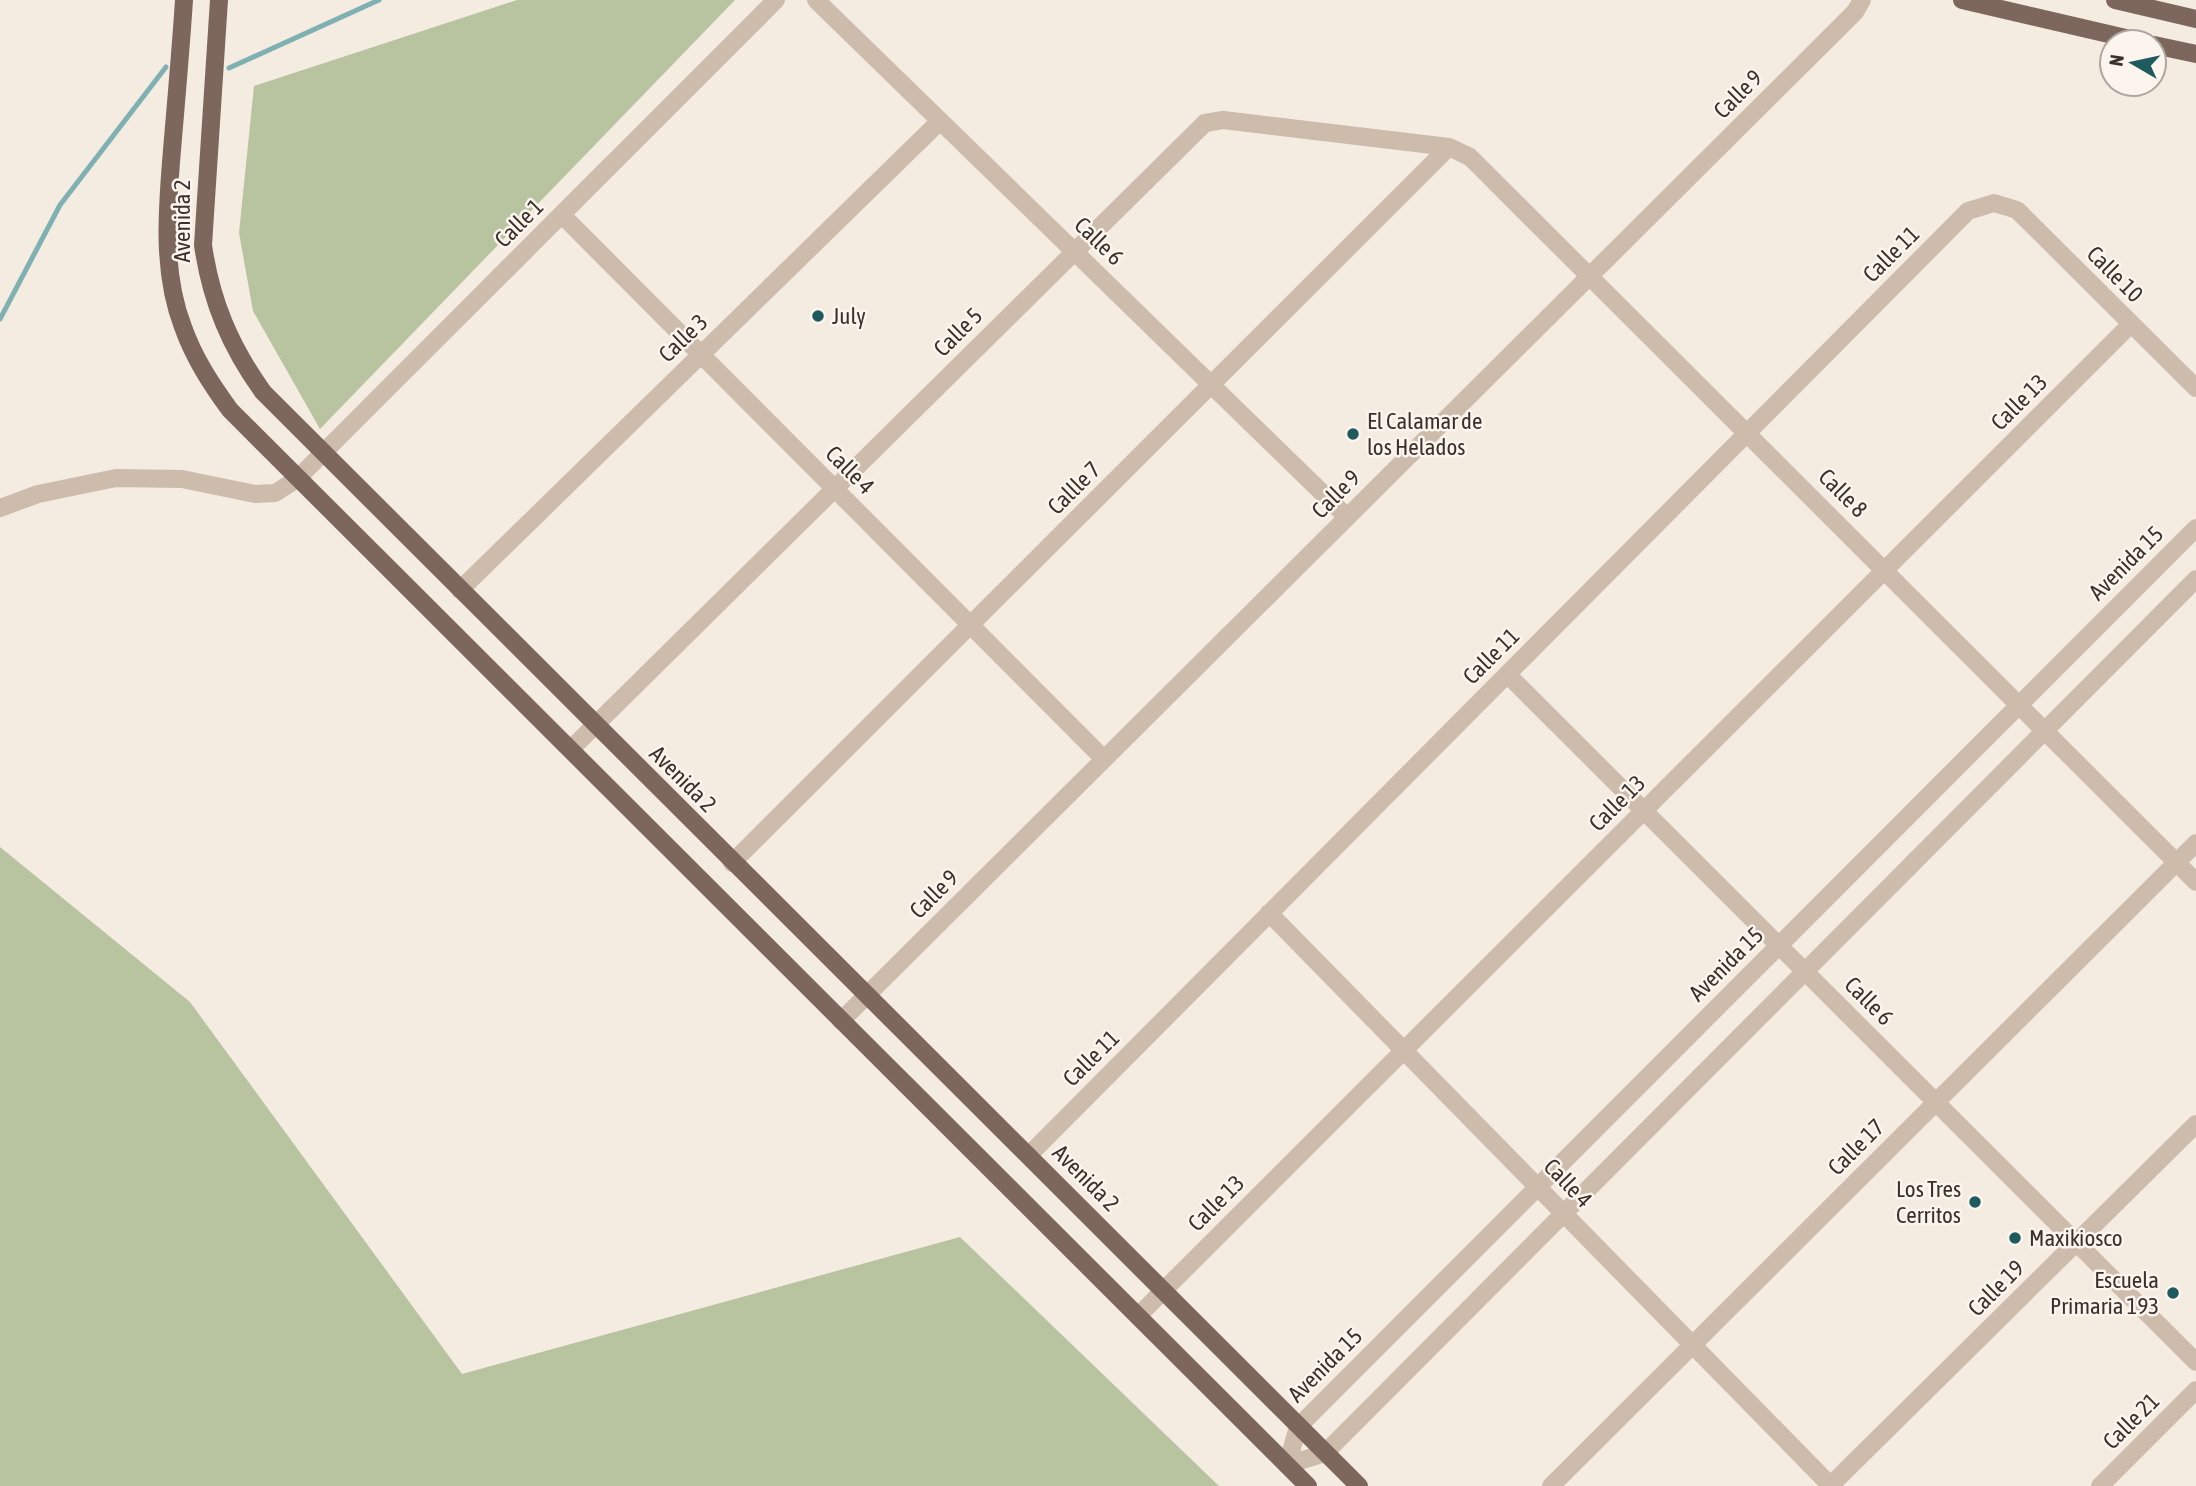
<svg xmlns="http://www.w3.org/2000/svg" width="2196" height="1486" font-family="'Asap Condensed',sans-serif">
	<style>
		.green { fill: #b8c4a0 }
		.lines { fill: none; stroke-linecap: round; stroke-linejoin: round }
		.stream { stroke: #7fb0b2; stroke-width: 5 }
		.minor { stroke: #cdbbac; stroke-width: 18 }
		.major { stroke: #7d675c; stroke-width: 18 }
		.poi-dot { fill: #1f5a5e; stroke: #fbf5ee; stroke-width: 2.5 }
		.labels { text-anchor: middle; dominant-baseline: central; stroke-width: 5; stroke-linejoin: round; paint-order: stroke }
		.street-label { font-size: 23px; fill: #3b302b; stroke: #fbf5ee }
		.poi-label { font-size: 23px; fill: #3b302b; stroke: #fbf5ee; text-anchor: start }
	</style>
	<rect width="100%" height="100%" fill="#f4ebe1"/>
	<path class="green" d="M517,0H735L320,429L253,311L239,233L254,86Z
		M0,847L190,1002L462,1374L960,1237L1219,1486H0Z"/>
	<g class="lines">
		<path class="stream" d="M229,68L379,0
			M0,319L60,205L166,67"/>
		<path class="minor" d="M816,0L1347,517
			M562,215L1104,759
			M0,508L38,494L116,478L182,479L255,494L275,493L297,479L776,0
			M460,590L940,121
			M1507,674L2196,1362
			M571,749L1205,123L1223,120L1449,147L1470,157L2196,882
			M732,863L1449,147
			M1269,913L1831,1486
			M841,1021L1855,12L1862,0
			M1029,1155L1968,211L1994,203L2017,210L2196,388
			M1138,1316L2131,324
			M1287,1465L1298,1427L2196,528
			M1287,1465L1325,1453L2196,579
			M1551,1486L2196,843
			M1830,1486L2196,1124
			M2100,1486L2196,1390"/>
		<path class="major" d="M184,0C181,46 177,92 173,138C168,200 160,268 183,327C194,358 211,384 230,410L1308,1486
			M219,0L203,245C211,301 230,346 263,392L1359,1486
			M1962,0L2143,42
			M2115,0L2196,19
			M2154,45L2196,54"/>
	</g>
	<g class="poi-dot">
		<circle cx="818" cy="316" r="7"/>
		<circle cx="1353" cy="434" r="7"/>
		<circle cx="1975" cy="1202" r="7"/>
		<circle cx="2015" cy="1238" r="7"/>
		<circle cx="2173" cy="1293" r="7"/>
	</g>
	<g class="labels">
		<g class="street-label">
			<text transform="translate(1738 94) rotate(-45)">Calle 9</text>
			<text transform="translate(182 221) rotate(-90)">Avenida 2</text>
			<text transform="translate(519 223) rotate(-45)">Calle 1</text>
			<text transform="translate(1099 241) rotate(44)">Calle 6</text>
			<text transform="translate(1891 254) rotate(-45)">Calle 11</text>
			<text transform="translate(2115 274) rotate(45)">Calle 10</text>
			<text transform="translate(958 332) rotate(-45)">Calle 5</text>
			<text transform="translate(683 338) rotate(-44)">Calle 3</text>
			<text transform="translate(2019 402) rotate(-45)">Calle 13</text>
			<text transform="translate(850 470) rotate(45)">Calle 4</text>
			<text transform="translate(1074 488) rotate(-45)">Callle 7</text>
			<text transform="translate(1843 493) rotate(45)">Calle 8</text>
			<text transform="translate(1336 494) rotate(-45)">Calle 9</text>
			<text transform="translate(2126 563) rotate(-45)">Avenida 15</text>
			<text transform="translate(1491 656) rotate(-45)">Calle 11</text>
			<text transform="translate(683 779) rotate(45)">Avenida 2</text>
			<text transform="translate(1617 803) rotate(-45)">Calle 13</text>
			<text transform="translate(934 894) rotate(-45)">Calle 9</text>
			<text transform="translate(1726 964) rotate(-45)">Avenida 15</text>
			<text transform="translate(1869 1001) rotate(45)">Calle 6</text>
			<text transform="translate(1091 1058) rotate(-45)">Calle 11</text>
			<text transform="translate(1856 1147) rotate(-45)">Calle 17</text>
			<text transform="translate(1086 1178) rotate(45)">Avenida 2</text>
			<text transform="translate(1568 1183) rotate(46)">Calle 4</text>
			<text transform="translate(1216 1203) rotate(-45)">Calle 13</text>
			<text transform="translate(1996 1288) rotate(-45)">Calle 19</text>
			<text transform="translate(1325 1365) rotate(-45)">Avenida 15</text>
			<text transform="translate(2131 1421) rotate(-45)">Calle 21</text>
		</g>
		<g class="poi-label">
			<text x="832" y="316">July</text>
			<text x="1367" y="421">El Calamar de<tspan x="1367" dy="26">los Helados</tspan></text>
			<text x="1961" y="1189" text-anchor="end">Los Tres<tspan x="1961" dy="26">Cerritos</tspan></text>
			<text x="2029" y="1238">Maxikiosco</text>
			<text x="2159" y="1280" text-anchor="end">Escuela<tspan x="2159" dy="26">Primaria 193</tspan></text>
		</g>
	</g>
	<g transform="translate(2133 63) rotate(279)"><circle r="33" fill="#fbf5ee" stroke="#aea6a0" stroke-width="2"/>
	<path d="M0-5L12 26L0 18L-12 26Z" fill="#1f5a5e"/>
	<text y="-10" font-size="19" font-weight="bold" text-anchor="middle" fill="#3b302b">N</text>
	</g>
</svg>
